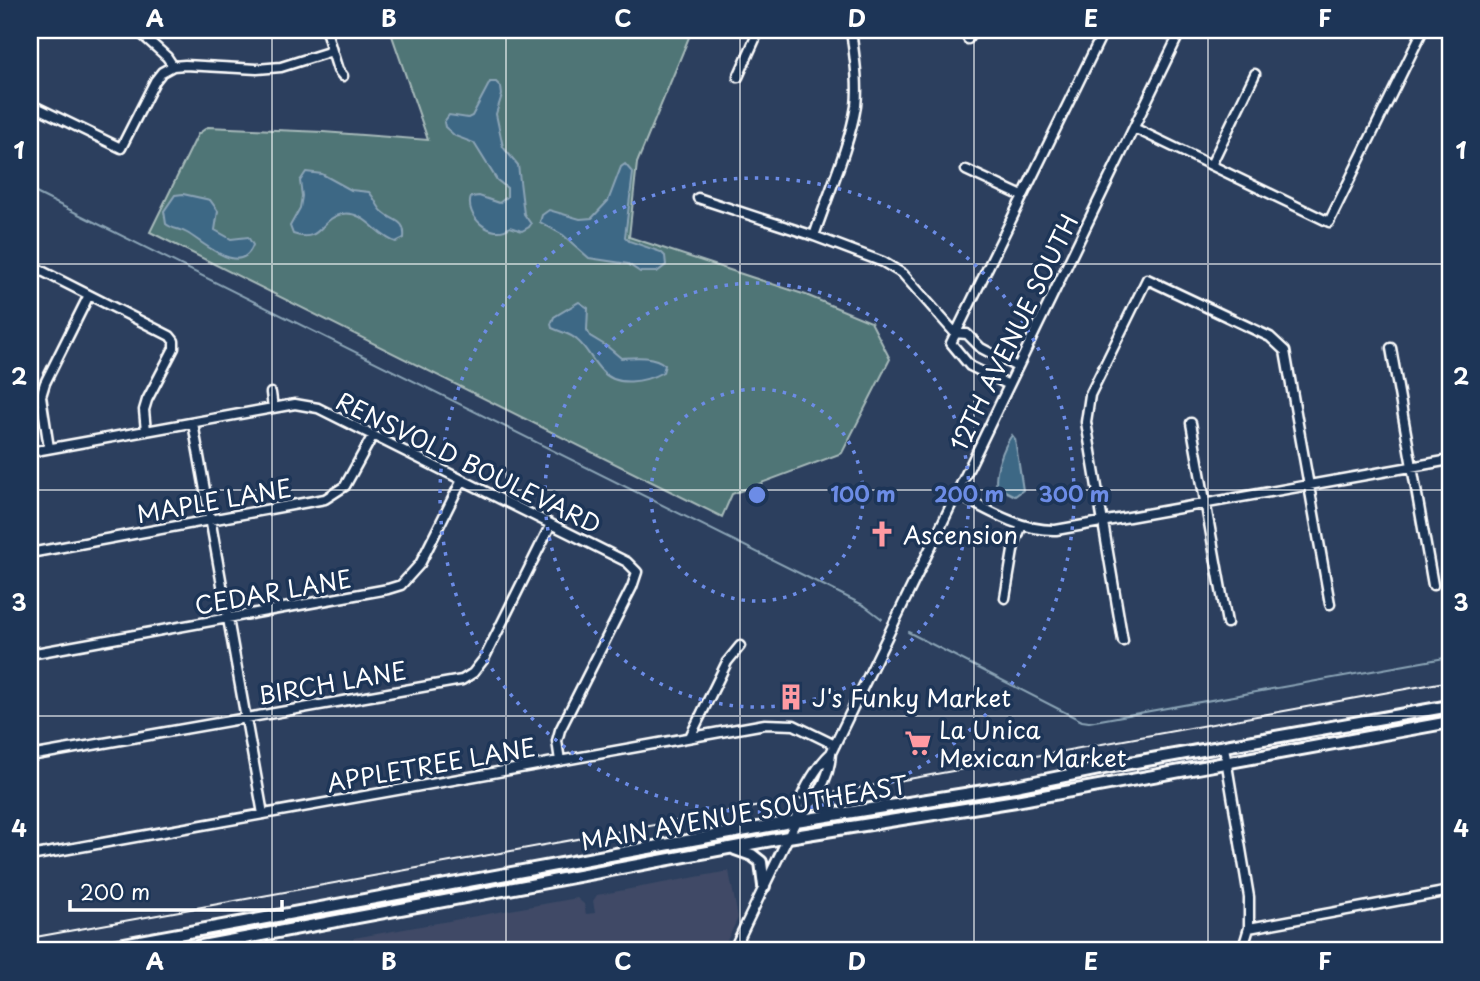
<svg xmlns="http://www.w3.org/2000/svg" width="1480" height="981" font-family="'Playpen Sans',sans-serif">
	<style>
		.built { fill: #3f4a66 }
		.green { fill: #4f7476; stroke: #a7baba; stroke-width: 2 }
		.water { fill: #3e6885; stroke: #8ba4b6; stroke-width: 2 }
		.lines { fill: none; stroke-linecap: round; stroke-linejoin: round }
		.stream { stroke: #8ba4b6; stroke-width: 2 }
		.minor-casing { stroke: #fff; stroke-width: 13 }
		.major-casing { stroke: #fff; stroke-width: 16 }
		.minor { stroke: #1d3557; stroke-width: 8 }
		.major { stroke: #1d3557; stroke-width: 10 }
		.rail { stroke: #fff; stroke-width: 2 }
		.grid { fill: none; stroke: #fff; stroke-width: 2; stroke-opacity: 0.55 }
		.ring { fill: none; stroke: #6c8ce6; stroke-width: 3.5; stroke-dasharray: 3.5 7 }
		.labels { text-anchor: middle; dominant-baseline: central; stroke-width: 7; stroke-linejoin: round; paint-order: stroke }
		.street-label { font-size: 24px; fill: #fff; stroke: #1d3557 }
		.poi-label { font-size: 24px; fill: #fff; stroke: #1d3557; text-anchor: start }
		.centre { fill: #6c8ce6; stroke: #1d3557; stroke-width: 3.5 }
		.ring-label { font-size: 21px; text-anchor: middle; font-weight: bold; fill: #6c8ce6; stroke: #1d3557; stroke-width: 7; stroke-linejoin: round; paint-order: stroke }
		.neatline { fill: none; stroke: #fff; stroke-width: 2.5 }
		.grid-label { font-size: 23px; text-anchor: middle; font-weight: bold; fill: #fff }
	</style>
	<rect width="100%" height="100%" fill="#2c3f5e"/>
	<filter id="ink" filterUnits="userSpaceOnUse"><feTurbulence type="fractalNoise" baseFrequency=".0143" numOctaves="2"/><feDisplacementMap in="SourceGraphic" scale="14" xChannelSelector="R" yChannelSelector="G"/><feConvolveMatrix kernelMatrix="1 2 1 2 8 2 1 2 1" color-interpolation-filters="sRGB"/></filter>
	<g filter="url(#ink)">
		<path class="built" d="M729,871L738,918L722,951H348L354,938L577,898L584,904L586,914L595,913L593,901L597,895Z"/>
		<path class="green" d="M390,30H692L637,163L629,237L806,295L871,322L890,359L842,453L732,494L722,517L150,232L198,134L208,127L323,132L428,140Z"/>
		<path class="water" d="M490,82H496L501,87L502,95L496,114L503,147L518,165L524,214L531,224L529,227L522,231L510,227C492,241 464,216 471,197L479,196L499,203L507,197V188L497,180L474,143L455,136L445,127L444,122L449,115L468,118L472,116Z
			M625,164L633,173L625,237L629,241L661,252L665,256L666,265L657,272H640L628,264L589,258L563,235L540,222L542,215L549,210L580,219L592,218L608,201L621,167Z
			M306,172L322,174L351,190L369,192C375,198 377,207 383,212C393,222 406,219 404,238L396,242C377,237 365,210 342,214C320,218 322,244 293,234L290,226L300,208L302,196L300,181Z
			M183,194L210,200L218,211L215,230L231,239L248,237L253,245C241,278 203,242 187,233C180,229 172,229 166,224L164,211L175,195Z
			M579,302L588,308L587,330L590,336L608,347L621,358C635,357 654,355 665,365L663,372C645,382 616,388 601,370C592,361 587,348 577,340C570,333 560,332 552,328L551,324L554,317Z
			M1012,435L1015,439L1023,490L1015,496L997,487C993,473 1004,446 1012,435Z"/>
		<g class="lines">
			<path class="stream" d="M30,190L865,606L882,619
				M908,632L1082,721L1089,722L1450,657"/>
			<g class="minor-casing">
				<path id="minor" d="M137,30L167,57L173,66
					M1160,30L1177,38
					M968,39L972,30
					M332,51L338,70L343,76
					M738,77L759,30
					M30,104L121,148L155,81L162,72L173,66L185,65L257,69L281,67L332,51L326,30
					M1134,128L1329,222L1423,30
					M1211,165L1255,74
					M966,170L1022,196
					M698,198L814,236L883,262L903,274L955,333L967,334L981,348L1017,367
					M814,236C827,197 850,145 856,106C859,81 854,55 851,30
					M30,265L170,336L174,341V348L147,400L144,410L146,431
					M1391,348L1433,585
					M1009,385L970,366L951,343L1104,30
					M271,393L273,408
					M193,423L263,814
					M1191,423L1227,623
					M49,448L41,396L45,383L89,295
					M30,452L295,404L318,408L627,562L637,572L632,587L560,730L557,741L560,761
					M957,494C987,510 1021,531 1056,530L1450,460
					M30,553L325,499L345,486L373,435
					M1005,598L1014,545L1022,525
					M1123,641L1086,422L1090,395L1147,279L1270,337L1285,351L1330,604
					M30,654L388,589L401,585L420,564L462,480
					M690,737L727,662L740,646
					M1224,747L1249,897V928L1242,951
					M30,756L462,680L473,673L484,659L551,524
					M796,821C814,804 830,779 831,753
					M30,856L765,724L794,725L835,745
					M1249,928L1450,891
					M733,951L796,821C795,801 816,767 831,753L1181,30"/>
			</g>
			<g class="major-casing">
				<path id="major" d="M818,794L824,806L838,814
					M735,849L752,855L761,862L764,886
					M85,951L796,821L1015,786L1124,764L1450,706
					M175,951L788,837L1016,801L1450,722"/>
			</g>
			<use href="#minor" class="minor"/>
			<use href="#major" class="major"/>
			<path class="rail" d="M30,938L1450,681"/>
		</g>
	</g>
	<path class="grid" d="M272,30V951M506,30V951M740,30V951M974,30V951M1208,30V951M30,264H1450M30,490H1450M30,716H1450"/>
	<g class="ring">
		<circle cx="757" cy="495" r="106"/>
		<circle cx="757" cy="495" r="212"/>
		<circle cx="757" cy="495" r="317"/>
	</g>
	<defs>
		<g id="church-bare" transform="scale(2.1)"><path d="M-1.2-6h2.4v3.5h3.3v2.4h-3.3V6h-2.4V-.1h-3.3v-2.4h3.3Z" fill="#ff9aa2" stroke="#1d3557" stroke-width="2.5" paint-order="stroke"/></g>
		<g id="building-bare" transform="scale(2.1)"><path d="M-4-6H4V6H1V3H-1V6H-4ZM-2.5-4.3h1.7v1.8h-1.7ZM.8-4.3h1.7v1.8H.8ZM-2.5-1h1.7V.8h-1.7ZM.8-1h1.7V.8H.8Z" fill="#ff9aa2" stroke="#1d3557" stroke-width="2.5" paint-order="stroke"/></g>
		<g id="supermarket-bare" transform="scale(2.1)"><path d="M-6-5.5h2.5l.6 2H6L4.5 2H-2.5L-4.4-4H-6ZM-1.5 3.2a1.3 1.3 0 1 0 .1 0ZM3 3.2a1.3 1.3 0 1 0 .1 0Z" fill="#ff9aa2" stroke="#1d3557" stroke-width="2.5" paint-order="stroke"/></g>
	</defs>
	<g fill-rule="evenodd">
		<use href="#church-bare" x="882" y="534"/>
		<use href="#building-bare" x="791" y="697"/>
		<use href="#supermarket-bare" x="918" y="743"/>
	</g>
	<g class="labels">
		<g class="street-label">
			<text transform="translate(1013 332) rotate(-64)">12TH AVENUE SOUTH</text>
			<text transform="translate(469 462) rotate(26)">RENSVOLD BOULEVARD</text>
			<text transform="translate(214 500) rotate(-10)">MAPLE LANE</text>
			<text transform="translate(273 591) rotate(-10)">CEDAR LANE</text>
			<text transform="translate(332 682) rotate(-10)">BIRCH LANE</text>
			<text transform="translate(431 764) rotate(-10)">APPLETREE LANE</text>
			<text transform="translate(744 812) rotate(-10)">MAIN AVENUE SOUTHEAST</text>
		</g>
		<g class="poi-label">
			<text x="903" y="534">Ascension</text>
			<text x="812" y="697">J's Funky Market</text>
			<text x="939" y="729">La Unica<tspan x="939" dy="28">Mexican Market</tspan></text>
		</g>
	</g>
	<circle cx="757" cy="495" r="10" class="centre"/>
	<g class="ring-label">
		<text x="863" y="502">100 m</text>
		<text x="969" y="502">200 m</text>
		<text x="1074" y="502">300 m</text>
	</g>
	<rect width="1480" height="981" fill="none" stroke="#1d3557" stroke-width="77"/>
	<path d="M70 900v10h212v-10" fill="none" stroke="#ffffff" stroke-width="3.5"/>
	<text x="80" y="900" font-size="21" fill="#ffffff" stroke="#1d3557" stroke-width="5" paint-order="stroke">200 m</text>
	<rect x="38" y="38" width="1404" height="904" class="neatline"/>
	<g class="grid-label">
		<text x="155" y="27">A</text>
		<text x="389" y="27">B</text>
		<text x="623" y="27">C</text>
		<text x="857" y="27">D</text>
		<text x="1091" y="27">E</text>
		<text x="1325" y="27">F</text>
		<text x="19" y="159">1</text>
		<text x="1461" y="159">1</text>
		<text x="19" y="385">2</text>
		<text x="1461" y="385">2</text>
		<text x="19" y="611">3</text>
		<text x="1461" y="611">3</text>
		<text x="19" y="837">4</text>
		<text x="1461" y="837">4</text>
		<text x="155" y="970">A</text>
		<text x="389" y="970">B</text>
		<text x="623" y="970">C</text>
		<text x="857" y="970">D</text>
		<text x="1091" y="970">E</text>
		<text x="1325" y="970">F</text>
	</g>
</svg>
